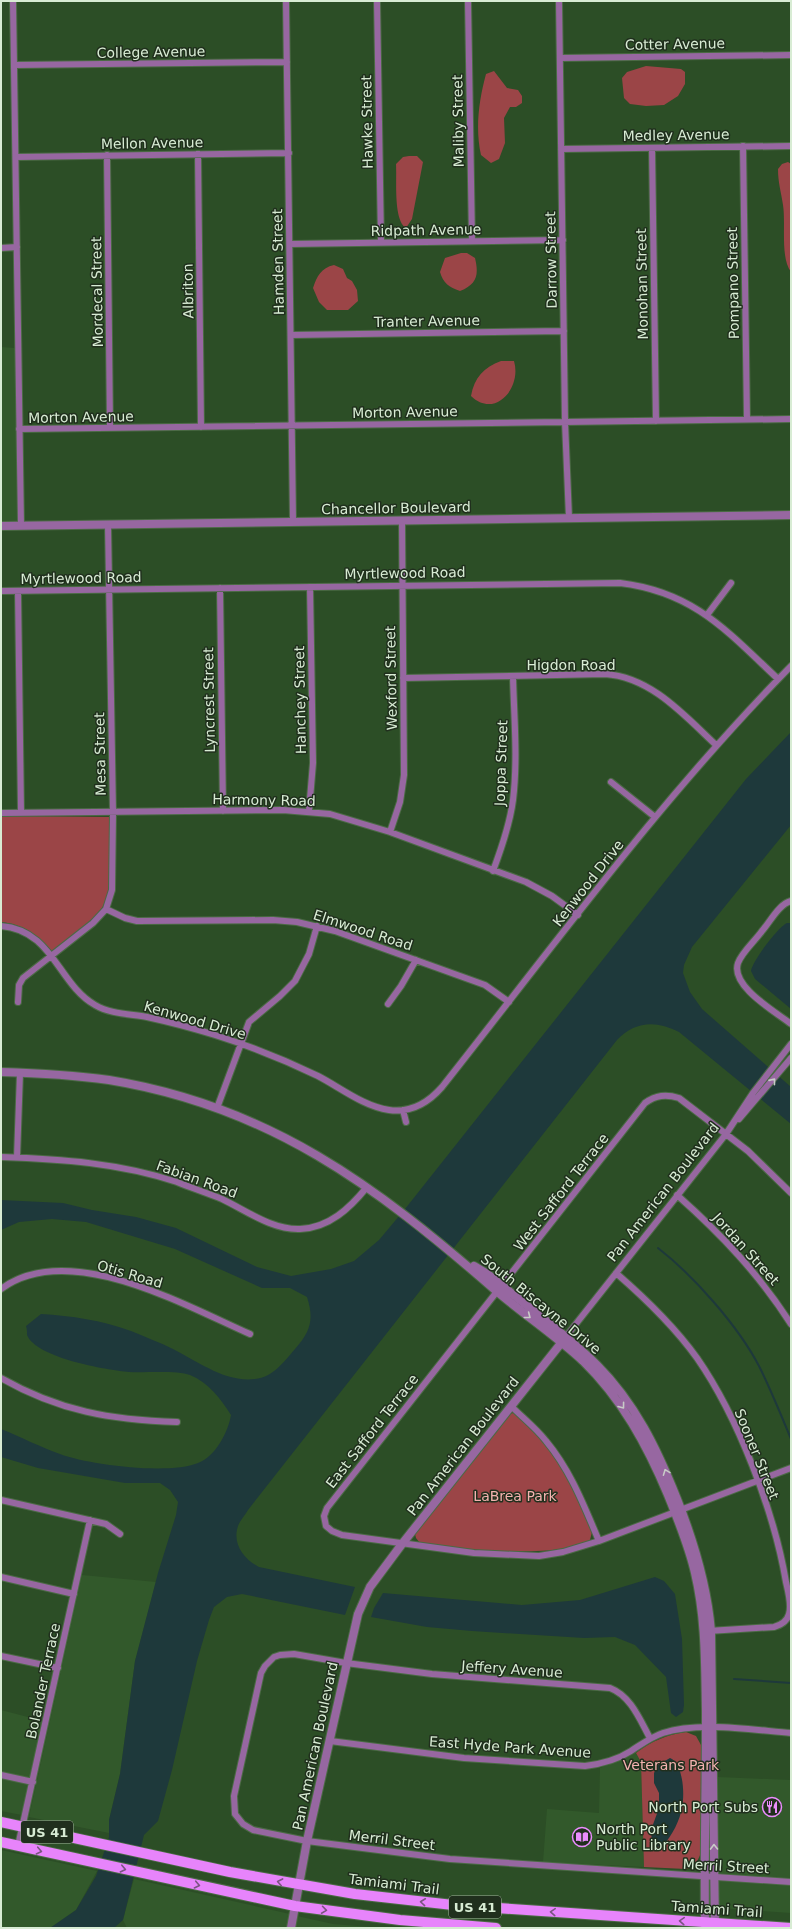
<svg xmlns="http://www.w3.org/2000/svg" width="792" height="1929" font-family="'DejaVu Sans',sans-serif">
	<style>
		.built { fill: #32592b }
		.green { fill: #9b4547 }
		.water { fill: #1e393b }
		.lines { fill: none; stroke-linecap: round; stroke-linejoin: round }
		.stream { stroke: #1e393b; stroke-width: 2 }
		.minor-casing { stroke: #4b6a45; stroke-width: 8 }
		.tertiary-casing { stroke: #4b6a45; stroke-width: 10 }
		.primary-casing { stroke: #4b6a45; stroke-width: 12 }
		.minor { stroke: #9767a1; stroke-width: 6 }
		.tertiary { stroke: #9767a1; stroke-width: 8 }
		.primary { stroke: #e784fb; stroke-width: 10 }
		.oneway { stroke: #c8cbc7 }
		.oneway2 { stroke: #7a5581 }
		.labels { text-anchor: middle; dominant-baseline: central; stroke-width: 3; stroke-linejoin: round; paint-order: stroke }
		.shield { fill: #202f1d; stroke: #a1b39d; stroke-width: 1 }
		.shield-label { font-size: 13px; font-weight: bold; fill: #d8ecd4 }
		.street-label { font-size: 14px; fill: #d8ecd4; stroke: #202f1d }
		.park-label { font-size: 14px; fill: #f4b2b0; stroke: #202f1d }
		.poi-label { font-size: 14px; fill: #d8ecd4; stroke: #202f1d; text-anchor: end }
	</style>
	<rect width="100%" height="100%" fill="#2c4e26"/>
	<path class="built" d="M1,347L15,348L17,522L1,523Z
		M82,1575L156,1582L135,1661L120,1774L109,1820V1833L29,1817Z
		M1,1710L43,1721L31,1778L1,1771Z
		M636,1753L641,1762L644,1867L543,1862L547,1809L599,1813L600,1768Z
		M718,1777L791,1780V1878L719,1873Z
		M1,1779L29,1785L22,1815L1,1811Z
		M1,1850L97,1871L76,1910L50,1928H1Z
		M134,1879L290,1914L287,1928H127L123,1920Z
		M719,1881L791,1886V1913L719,1908Z
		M297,1916L333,1924L382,1928H294Z"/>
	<path class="green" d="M646,66L681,69L685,72V84L678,96L664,105L646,106L630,104L624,98L622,78L627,72Z
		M494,71L507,88L518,90L522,96V103L516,107H510L504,118L505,143L499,159L491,163L481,155C475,128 479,100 486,74Z
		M409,156H417L423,162L412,219L406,228C393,220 397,179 396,164L403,157Z
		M788,162L791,164V272C780,258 786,223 783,205C781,191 778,183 778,169L782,164Z
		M461,253H467L475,258C479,275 477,284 460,291C449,287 443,283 440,272L445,258Z
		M334,265L343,269L347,278L352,281L357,290L358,301L348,310H327L319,302L313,288C317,276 321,268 334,265Z
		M501,361H514C522,388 495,419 471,396C474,378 484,367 501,361Z
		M1,816L109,817C109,843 116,890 100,911C87,927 68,938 52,951C37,935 23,924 1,922Z
		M513,1413C519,1416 524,1422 529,1427C561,1458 575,1492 592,1532L590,1540C567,1559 450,1550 420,1543L416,1538L415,1534L510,1414Z
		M686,1732L696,1736L701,1745V1853L695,1866L686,1869L644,1867L641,1762L636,1753C652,1741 666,1735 686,1732Z"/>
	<path class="water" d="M791,732V825L692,947L684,965L683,973L690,992L702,1009L791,1087V1124L679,1032C656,1020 635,1021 617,1040L248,1510C245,1515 240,1521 238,1526C232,1544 244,1559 259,1567L355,1587L345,1615L242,1594L227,1597L214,1607L209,1620L197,1661L172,1770L158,1821L144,1835L123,1920L114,1928H50L76,1910L96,1876L109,1837V1820L120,1774L135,1661L158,1573L176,1515L178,1502L170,1490L160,1483H125L38,1468L1,1457V1429C21,1437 40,1447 60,1454C89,1465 169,1475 198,1463C216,1456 228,1432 231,1415C220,1398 209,1383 190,1375C177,1370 144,1373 129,1372C107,1370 36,1358 27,1335C27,1332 27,1329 26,1326L41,1314C72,1316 101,1320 131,1331C145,1337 159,1342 173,1349C197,1361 226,1383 255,1379C273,1377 283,1363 295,1349C311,1331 314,1319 307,1297L290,1288H262L175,1249L86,1222L52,1219L19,1222L1,1230V1200L63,1203L92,1210L136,1217L176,1228L257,1267L291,1276L331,1269L354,1261L379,1240L405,1209L746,779Z
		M787,923H791V1009L755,979L751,971C752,962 778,927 787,923Z
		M655,1577L664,1581L675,1594L682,1639L684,1705L683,1712L676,1717L671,1713L666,1677L635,1645L615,1637L584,1638L472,1631L427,1627L371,1617L374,1608L383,1593L522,1605L580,1600Z
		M670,1758C683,1763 685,1794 682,1807C680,1821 672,1835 663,1846L657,1847L652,1843L651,1830L659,1808V1793L654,1783V1773L658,1765Z"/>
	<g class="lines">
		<path class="stream" d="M658,1248C694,1276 738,1326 759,1366C771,1390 781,1415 791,1439
			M734,1679L791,1683"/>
		<g class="minor-casing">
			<path id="minor" d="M13,1L21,526
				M286,1L293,522
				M377,1L381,242
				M468,1L472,241
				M559,1L565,422L569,518
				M560,58L791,55
				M14,65L287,62
				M743,146L747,419
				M652,148L656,421
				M561,149L791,146
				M198,154L201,427
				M107,155L110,428
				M16,157L289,153
				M290,244L563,240
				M1,248L17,247
				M291,335L564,331
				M19,429L791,419
				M220,588L223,811
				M1,591L620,583C694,592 727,631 778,679
				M18,591L21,813
				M707,615L731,583
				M403,678L605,674C651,677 684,715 716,745
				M611,782L655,817
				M309,811L313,763L310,587
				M1,813L283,810L330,814L390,832L526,882L552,896L578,915
				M390,832L400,802L404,775L402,521
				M493,871C502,847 510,824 513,800C518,759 514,717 513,677
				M791,901C779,904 770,922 762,931C755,941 742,952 738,963C730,986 776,1012 791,1024
				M106,909L125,918L137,921L273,920L297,922L335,931L485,985L509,1002
				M1,926C53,930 58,984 95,1005C110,1014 130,1014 147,1017C170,1022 193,1028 215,1035C250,1046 285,1060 318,1076C341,1088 363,1106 389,1110C410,1113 428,1103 442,1087C555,944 663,796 791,666
				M18,1002L19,985L23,978L93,923L106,909L112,890L113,813L108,525
				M388,1004L401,986L416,960
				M217,1108L249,1022L280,996L295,981L309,954L317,926
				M403,1110L406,1122
				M739,1119L791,1058
				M1,1157C61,1159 119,1163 177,1182C192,1188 207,1193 222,1199C247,1211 272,1230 300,1229C329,1228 350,1208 367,1187
				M17,1157L20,1073
				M791,1193L748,1151L679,1098C666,1094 656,1095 645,1103L327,1508L324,1516L326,1526L332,1531L342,1535L474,1553L539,1556L563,1552L599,1541L791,1468
				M677,1195C722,1235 758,1273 791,1324
				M616,1273C646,1299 674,1326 697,1358C738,1417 774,1511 786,1582C788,1591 792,1605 789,1614C787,1622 781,1625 774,1627L708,1631
				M1,1289C68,1239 184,1305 250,1334
				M564,1339L726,1134L753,1093L791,1044
				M1,1378C59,1411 111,1420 177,1422
				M511,1406C523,1418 536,1428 546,1441C571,1471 584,1506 599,1541
				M1,1500L106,1524L120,1534
				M1,1577L74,1594
				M1,1656L58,1668
				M650,1738C640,1720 631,1696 610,1688L432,1674L346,1663L294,1654L280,1655L274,1657L265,1666L261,1673L234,1796L235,1814L243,1824L253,1830L307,1841L450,1859L791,1882
				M330,1741L464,1758L585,1766C601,1764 617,1760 631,1751C642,1744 651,1737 663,1733C699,1721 753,1730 791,1733
				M1,1775L33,1782
				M18,1846L90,1520"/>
		</g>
		<g class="tertiary-casing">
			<path id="tertiary" d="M1,526L791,515
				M1,1072C37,1073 73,1075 109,1080C269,1106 376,1186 494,1289C523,1314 555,1335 583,1361C622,1399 647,1445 668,1495C678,1520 689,1546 695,1573C706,1619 705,1665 706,1712C706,1784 704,1856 705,1928
				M474,1266L489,1275C525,1305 564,1332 597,1365C635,1403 657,1449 677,1499C694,1542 707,1584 711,1631L715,1928
				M291,1928L307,1841L358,1614L370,1587L402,1544L562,1342"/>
		</g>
		<g class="primary-casing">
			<path id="primary" d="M1,1822L230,1872L355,1894L453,1905L791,1928
				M1,1842L295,1906L400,1920L496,1928"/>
		</g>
		<use href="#minor" class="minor"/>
		<use href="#tertiary" class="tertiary"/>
		<use href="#primary" class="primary"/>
	</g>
	<defs><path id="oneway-chevron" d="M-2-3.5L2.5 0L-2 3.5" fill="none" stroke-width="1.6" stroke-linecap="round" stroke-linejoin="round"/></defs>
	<g class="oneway">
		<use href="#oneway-chevron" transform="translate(773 1081) rotate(-51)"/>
		<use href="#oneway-chevron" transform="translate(528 1316) rotate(38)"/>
		<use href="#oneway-chevron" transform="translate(622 1406) rotate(53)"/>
		<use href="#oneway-chevron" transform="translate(666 1472) rotate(-111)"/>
		<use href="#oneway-chevron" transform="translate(714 1847) rotate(-91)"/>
	</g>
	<g class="oneway2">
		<use href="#oneway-chevron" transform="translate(39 1851) rotate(12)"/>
		<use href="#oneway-chevron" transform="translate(123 1869) rotate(13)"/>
		<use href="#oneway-chevron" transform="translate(280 1882) rotate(-169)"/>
		<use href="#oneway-chevron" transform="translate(197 1885) rotate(12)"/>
		<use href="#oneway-chevron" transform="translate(423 1902) rotate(-174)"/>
		<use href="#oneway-chevron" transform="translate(324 1910) rotate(8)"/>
		<use href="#oneway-chevron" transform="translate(553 1912) rotate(-176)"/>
		<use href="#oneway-chevron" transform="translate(682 1921) rotate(-176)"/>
	</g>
	<defs>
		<g id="restaurant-ring" transform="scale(1)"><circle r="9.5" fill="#202f1d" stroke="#ea8dfd" stroke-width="1.5"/><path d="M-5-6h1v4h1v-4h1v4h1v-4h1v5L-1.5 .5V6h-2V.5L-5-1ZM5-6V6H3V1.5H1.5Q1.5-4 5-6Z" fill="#ea8dfd"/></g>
		<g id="library-ring" transform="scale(1)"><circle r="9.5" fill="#202f1d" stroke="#ea8dfd" stroke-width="1.5"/><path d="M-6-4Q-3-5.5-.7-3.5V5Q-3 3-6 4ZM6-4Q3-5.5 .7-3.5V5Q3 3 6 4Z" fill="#ea8dfd"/></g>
	</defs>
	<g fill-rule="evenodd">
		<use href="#restaurant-ring" x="772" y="1807"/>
		<use href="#library-ring" x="582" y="1837"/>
	</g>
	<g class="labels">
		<g class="shield">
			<rect x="21" y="1821" width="52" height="22" rx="3"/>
			<rect x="449" y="1896" width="52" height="22" rx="3"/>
		</g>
		<g class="shield-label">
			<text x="47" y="1832">US 41</text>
			<text x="475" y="1907">US 41</text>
		</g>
		<g class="street-label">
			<text transform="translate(675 44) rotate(-1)">Cotter Avenue</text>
			<text transform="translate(151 52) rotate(-1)">College Avenue</text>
			<text transform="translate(458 121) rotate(-91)">Maliby Street</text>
			<text transform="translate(367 122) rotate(-91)">Hawke Street</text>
			<text transform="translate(676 135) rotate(-1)">Medley Avenue</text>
			<text transform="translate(152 143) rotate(-1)">Mellon Avenue</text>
			<text transform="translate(426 230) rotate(-1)">Ridpath Avenue</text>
			<text transform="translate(551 260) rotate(-91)">Darrow Street</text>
			<text transform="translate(278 262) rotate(-91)">Hamden Street</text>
			<text transform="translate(733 283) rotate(-91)">Pompano Street</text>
			<text transform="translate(642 284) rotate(-91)">Monohan Street</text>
			<text transform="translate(188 291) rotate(-91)">Albriton</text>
			<text transform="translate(97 292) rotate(-91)">Mordecal Street</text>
			<text transform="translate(427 321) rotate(-1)">Tranter Avenue</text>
			<text transform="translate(405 412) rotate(-1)">Morton Avenue</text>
			<text transform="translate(81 417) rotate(-1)">Morton Avenue</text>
			<text transform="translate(396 508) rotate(-1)">Chancellor Boulevard</text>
			<text transform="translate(405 573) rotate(-1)">Myrtlewood Road</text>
			<text transform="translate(81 578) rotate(-1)">Myrtlewood Road</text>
			<text x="571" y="665">Higdon Road</text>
			<text transform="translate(391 678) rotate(-91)">Wexford Street</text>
			<text transform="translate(209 700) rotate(-91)">Lyncrest Street</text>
			<text transform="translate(300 700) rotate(-91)">Hanchey Street</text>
			<text transform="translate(100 754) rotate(-91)">Mesa Street</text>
			<text transform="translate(501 763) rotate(-88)">Joppa Street</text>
			<text transform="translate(264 800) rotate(1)">Harmony Road</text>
			<text transform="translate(588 883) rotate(-52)">Kenwood Drive</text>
			<text transform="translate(363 930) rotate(18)">Elmwood Road</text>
			<text transform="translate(195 1020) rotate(16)">Kenwood Drive</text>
			<text transform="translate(197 1179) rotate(20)">Fabian Road</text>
			<text transform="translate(561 1192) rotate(-52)">West Safford Terrace</text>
			<text transform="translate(663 1192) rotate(-52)">Pan American Boulevard</text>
			<text transform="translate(746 1249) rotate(48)">Jordan Street</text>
			<text transform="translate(130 1274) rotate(16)">Otis Road</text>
			<text transform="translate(541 1304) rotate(39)">South Biscayne Drive</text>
			<text transform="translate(372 1431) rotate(-52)">East Safford Terrace</text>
			<text transform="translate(463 1446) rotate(-52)">Pan American Boulevard</text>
			<text transform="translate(757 1454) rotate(68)">Sooner Street</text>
			<text transform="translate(512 1669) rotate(4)">Jeffery Avenue</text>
			<text transform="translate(43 1681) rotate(-78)">Bolander Terrace</text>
			<text transform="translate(315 1746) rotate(-78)">Pan American Boulevard</text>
			<text transform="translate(510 1747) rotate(4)">East Hyde Park Avenue</text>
			<text transform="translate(392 1840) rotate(7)">Merril Street</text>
			<text transform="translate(726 1866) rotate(3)">Merril Street</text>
			<text transform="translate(394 1884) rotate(7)">Tamiami Trail</text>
			<text transform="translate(717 1909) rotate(4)">Tamiami Trail</text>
		</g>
		<g class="park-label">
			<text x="515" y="1496">LaBrea Park</text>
			<text x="671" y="1765">Veterans Park</text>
		</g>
		<g class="poi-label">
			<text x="758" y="1807">North Port Subs</text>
			<text x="596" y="1829" text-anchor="start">North Port<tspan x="596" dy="16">Public Library</tspan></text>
		</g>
	</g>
	<rect width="792" height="1929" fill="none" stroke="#d8ecd4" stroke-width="4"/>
</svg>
